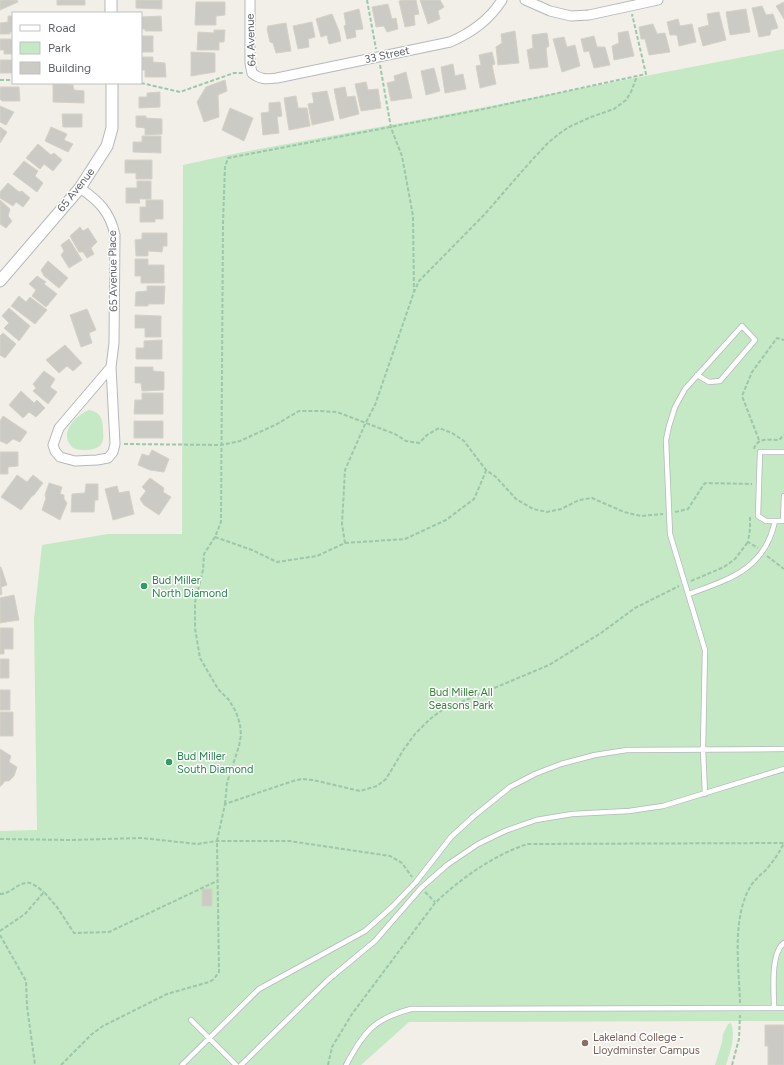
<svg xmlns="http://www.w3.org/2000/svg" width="784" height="1065" font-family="Figtree,sans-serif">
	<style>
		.green { fill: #c5e8c5 }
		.building { fill: #cccac5; stroke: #d6d1c6 }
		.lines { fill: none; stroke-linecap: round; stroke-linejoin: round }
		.service-casing { stroke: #b5b8bc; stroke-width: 6 }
		.minor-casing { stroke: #b5b8bc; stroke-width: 11 }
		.tertiary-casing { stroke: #b5b8bc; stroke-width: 13 }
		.path { stroke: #9cc7a9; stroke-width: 2; stroke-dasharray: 4 2; stroke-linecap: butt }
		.service { stroke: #fff; stroke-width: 4.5 }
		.minor { stroke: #fff; stroke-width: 9 }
		.tertiary { stroke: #fff; stroke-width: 11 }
		.leisure-dot { fill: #2e9e5b; stroke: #fff; stroke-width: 1.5 }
		.education-dot { fill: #8d6e63; stroke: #fff; stroke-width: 1.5 }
		.labels { text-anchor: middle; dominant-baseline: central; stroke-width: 3; stroke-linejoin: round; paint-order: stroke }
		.street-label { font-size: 11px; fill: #5f6368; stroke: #fff }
		.leisure-label { font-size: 11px; fill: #27864d; stroke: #fff; text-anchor: start }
		.park-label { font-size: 11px; fill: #348238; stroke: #fff }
		.education-label { font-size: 11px; fill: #785e54; stroke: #fff; text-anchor: start }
	</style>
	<rect width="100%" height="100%" fill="#f1efe8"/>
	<path class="green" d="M784,49V1021L409,1022L361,1065H0V831L37,830L34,619L42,545L108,534H182L183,165L238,153L423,119Z
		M89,410C101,412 103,420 103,430C103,434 104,439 102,443C98,451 83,451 76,449C72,448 71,446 69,443C61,430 78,414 89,410Z
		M731,1023C736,1036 730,1053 726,1065H715L722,1042L723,1034L728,1024Z"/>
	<path class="building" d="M0,0H17L18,2L0,10Z
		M57,0H85V5H57Z
		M136,0H162V9L136,8Z
		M403,0H416L419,14L414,15L415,25L405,27L399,1Z
		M420,0H440L444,7L438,11L440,19L428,24Z
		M196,2H225V15L216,16V25H195Z
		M784,2V19L776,6Z
		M388,4L392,19L396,18L398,29L387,32L384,26L376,27L372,7Z
		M762,6L766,15L773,14L778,28L771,30L770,35L759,37L752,8Z
		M359,9L363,29L355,30L356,37L347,39L344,26L346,25L344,13Z
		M746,9L750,32L730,35L726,12Z
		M719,12L726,40L703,46L698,28L709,25L707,14Z
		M332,14L339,31L341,41L329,44L327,35L321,37L316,19Z
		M8,16H13V32H10V34H0V23L8,22Z
		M161,16L162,31H145V29H141V17Z
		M678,19L680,26L692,24L696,42L679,46L677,35H670L667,22Z
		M312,22L315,37L308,39L309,47L298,49L293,26Z
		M286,23L291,51L276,53L273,43L270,42L267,29L268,26Z
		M653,24L657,34L665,33L670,52L649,55L645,39H641L639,27Z
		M214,30H225L224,42H219V50H197L198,32L214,33Z
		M515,31L519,63L498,65L496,47L502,43L501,34Z
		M628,31L634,56L614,60L612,46L619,43L618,33Z
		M547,33L549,46L546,48L548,67L530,69L527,50L533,48L532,35Z
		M141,36H153V52H141Z
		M594,36L597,47H605L610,65L594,68L589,51L584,52L581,39Z
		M564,37L567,47L575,45L580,66L562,72L553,39Z
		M0,39H13V54H4V50H0Z
		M191,52L215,53V72L191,76Z
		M492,52L495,64L492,65L496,84L480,88L476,66L481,65L479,55Z
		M141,57H153V62L165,63L166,77H145V70H141Z
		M0,60H13V73H0Z
		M453,64L455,76L463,74L466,89L445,93L441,67Z
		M434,68L440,91L426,95L421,71Z
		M406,72L412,98L391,101L387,83L395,81L394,76Z
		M225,80L227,91L218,95L219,117L204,122L197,102L206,87Z
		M366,82L368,90L378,89L381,108L361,111L355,84Z
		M53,84L73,85L74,90L84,91V103L53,102Z
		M0,87H19L20,101H2L0,99Z
		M345,87L347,97L355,96L359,114L340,119L334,89Z
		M327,91L334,120L312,125L308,104L314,103L312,93Z
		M160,92V107L139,108V97H147V93Z
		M296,96L298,108H307L310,126L289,130L284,98Z
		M280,102L282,116L277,117L279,133L263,135L261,113L269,112V103Z
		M0,106L14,112L6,125L0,122Z
		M230,108L253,118L244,141L222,130Z
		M62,114H82V127H63Z
		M136,116H146V118L162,119V134L145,135V128L136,127Z
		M0,127L7,132L0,143Z
		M51,127L67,134L64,140L73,144L68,152L45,141Z
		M142,136H161V153L133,152V142H142Z
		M38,144L51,155L54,153L62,160L53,171L44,164L40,169L26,158Z
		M125,160H152V179H136V173H125Z
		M24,161L38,171L35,176L43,183L37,192L13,174Z
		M137,181H151V199H139L140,203H126V188H137Z
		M8,183L19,192L22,191L30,198L23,207L16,202L13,206L0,198V192Z
		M0,200L10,209L8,216L12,221L6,228L0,224Z
		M146,200H163V219H155V222H140V207H146Z
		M80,227L83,231L88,228L97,242L91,248L94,254L87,258L83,252H79L70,236Z
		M142,233H167V246H163L162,252L148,251V256H136L135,240L142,239Z
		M69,239L82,260L69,268L61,255L64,251L61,245Z
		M135,259H148V265H164V283H141V276H135Z
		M48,261L68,278L59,288L44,276L41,270Z
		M37,276L46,282L44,284L57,294L46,307L32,296L36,290L29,284Z
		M147,286H165L164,304H148V306H135L136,292L147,291Z
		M19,296L26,302L30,297L47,310L35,324L11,306Z
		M9,308L30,326L19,341L4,328L9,323L2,316Z
		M87,309L96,330L89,333L92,343L81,347L70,315Z
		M135,315L161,316V337H145V328H135Z
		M3,333L16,344L5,358L0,355V336Z
		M162,340V359H136V348H144V341Z
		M65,345L82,363L73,371L67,366L59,373L46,360Z
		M135,367H153V371L164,372V390L142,391L141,383H135Z
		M44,371L55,379L50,387L57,392L48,404L33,391L36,388L33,384Z
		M21,391L34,403L37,400L45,408L36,417L29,412L23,418L9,405Z
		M142,393H163V414H134L135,400H142Z
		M3,416L27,432L20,442L13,439L7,444L0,441V421Z
		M134,421H163V438H134Z
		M152,450L169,459L164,472L150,470L138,465L142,454L149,456Z
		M0,452H18V466L8,467V474H0Z
		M17,475L27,482L33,475L43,483L34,495L32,496L21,510L1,497Z
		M150,478L164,488L163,492L171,497L159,515L144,505L140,499L146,491L142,487Z
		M49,483L62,487L60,494L64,495V499L67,503L60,520L42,510L46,498L45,495Z
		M86,484H98V500H95L94,512H71L72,494L85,493Z
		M117,486L119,493L129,491L134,514L113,520L105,489Z
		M0,567H1L7,585L1,587L2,594L0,595Z
		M14,595L19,620L0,623V598Z
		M0,628H13V649H4V654H0Z
		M0,659H9V678H0Z
		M0,690H10V710H0Z
		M0,712H13V736H0Z
		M0,749L11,756L9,762L17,767L14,776L9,781H5L1,786H0Z
		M202,889H212V906H202Z
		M765,1025H784V1065H768V1046H765Z"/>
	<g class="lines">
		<g class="service-casing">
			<path id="service" d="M697,375L709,382L720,381L755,340L742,326L685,389L675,407L669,426L666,440L670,534L705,650L703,749L705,794
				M784,452H760L758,516L766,521H783L784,496
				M689,594C730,579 765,569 775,521
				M774,1008C774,992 770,953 784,943
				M191,1020L236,1065
				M182,1065L259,989L365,931L392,907L416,882L451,837L474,816L510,787L535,774L561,764L595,755L627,750L784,749
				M241,1065L328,980L375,941L421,888L447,865L478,844L505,831L536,820L572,814L629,811L663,806L784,769
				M346,1065C365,1031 373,1019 411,1009L784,1008"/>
		</g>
		<g class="minor-casing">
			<path id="minor" d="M250,0V63L252,73C260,80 267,79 277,78L450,42C471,33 490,19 502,0
				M525,0L550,11L571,16L589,15L658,0
				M80,188C99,201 110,212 115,235L114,343L111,367
				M111,367L115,444L113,452L108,458L97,460L75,461L60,457L55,451L53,445L59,428Z"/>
		</g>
		<g class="tertiary-casing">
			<path id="tertiary" d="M111,0V13
				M0,281L80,188L107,146L112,128V83"/>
		</g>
		<path class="path" d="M367,0L376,49
			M380,65L391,128L402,156L413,216L414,291
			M0,80H13
			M141,83L180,92L234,73H244
			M759,440L742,396L752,372L777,338L784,340
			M124,444L221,445L240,441L277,424L299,411H319L337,412L395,434L406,441L419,443L427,435L439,428L452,433L464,441L486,470L496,477L516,499L533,509L547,512L561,509L579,500L592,498L624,512L641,516L663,514
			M754,449C757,437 769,440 779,440L784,435
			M675,512L688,509L704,484L706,483L752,484
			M750,517V529L748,542L758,548
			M215,537L252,550L277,562L317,556L345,543L342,524L345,470L366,422L375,405L414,292L419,281L484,215L531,161L548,143L560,133L569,127L591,117L614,109L626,100L631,92L637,76
			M345,543L405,539L446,520L474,499L486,471
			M767,556L784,569
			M691,581L724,567L735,559L748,542
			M225,804L227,783L239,746L241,735L240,724L236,712L229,700L218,689L200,658L195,628V602L203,570L204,554L215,537L221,522L223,222L225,167L228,158L484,109L646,74L632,14
			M0,839L69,840L142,838L197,844L217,841H289L390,856L402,863L412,877
			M425,892L435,902
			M0,894C12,894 18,881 30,883C34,884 40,889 44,892
			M0,931L25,914L44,892L57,907L74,933L109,932L217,881
			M0,935L26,981L27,1006L35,1065
			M740,1003C739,966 731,916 752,884C756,879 760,875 765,871C773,862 779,853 784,843
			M61,1065L92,1034L103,1026L167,994L209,982L214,979L219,972L217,841L225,804L293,781L302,779L313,780L360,791L377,786L386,779L404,749L415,734L430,719L442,710L549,665L601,633L635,608L679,586
			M328,1065L332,1047L352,1014L435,903C460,879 495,854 528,844L784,843
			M732,1065L739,1039L740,1015"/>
		<use href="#service" class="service"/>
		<use href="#minor" class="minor"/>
		<use href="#tertiary" class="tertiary"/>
	</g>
	<g class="leisure-dot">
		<circle cx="144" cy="586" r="4"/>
		<circle cx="169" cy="762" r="4"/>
	</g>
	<circle class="education-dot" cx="585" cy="1043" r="4"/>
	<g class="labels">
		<g class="street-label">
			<text transform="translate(251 40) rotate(-92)">64 Avenue</text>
			<text transform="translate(387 55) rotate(-12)">33 Street</text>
			<text transform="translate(76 190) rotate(-52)">65 Avenue</text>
			<text transform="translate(113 271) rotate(-91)">65 Avenue Place</text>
		</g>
		<g class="leisure-label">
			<text x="152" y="580">Bud Miller<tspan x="152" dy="13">North Diamond</tspan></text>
			<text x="177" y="756">Bud Miller<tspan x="177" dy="13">South Diamond</tspan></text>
		</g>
		<g class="park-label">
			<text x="461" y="692">Bud Miller All<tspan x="461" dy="13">Seasons Park</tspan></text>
		</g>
		<g class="education-label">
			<text x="593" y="1037">Lakeland College -<tspan x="593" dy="13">Lloydminster Campus</tspan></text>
		</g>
	</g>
	<rect x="12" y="12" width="130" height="72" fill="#ffffff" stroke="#bfc1c3"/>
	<rect x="20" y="25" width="20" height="6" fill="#ffffff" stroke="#bfc1c3"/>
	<text x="48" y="32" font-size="12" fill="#5f6368">Road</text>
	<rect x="20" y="42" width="20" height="12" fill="#c5e8c5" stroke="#bfc1c3"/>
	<text x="48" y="52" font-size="12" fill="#5f6368">Park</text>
	<rect x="20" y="62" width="20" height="12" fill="#cccac5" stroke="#bfc1c3"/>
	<text x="48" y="72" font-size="12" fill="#5f6368">Building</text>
</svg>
